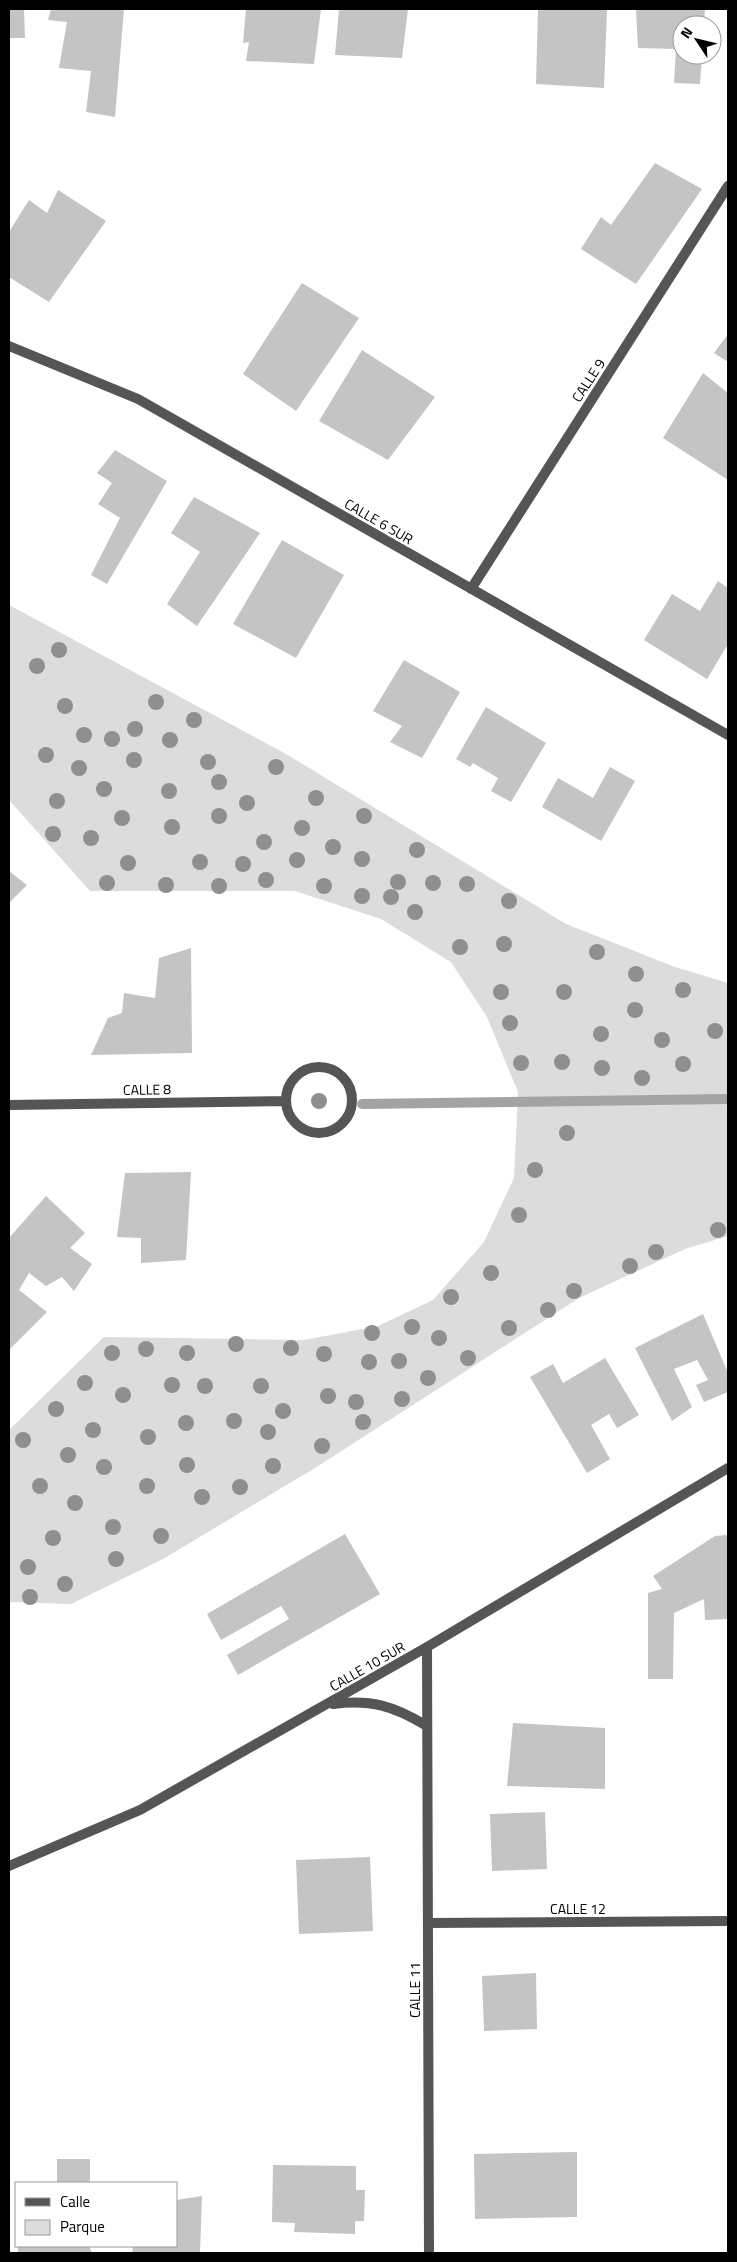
<svg xmlns="http://www.w3.org/2000/svg" width="737" height="2262" font-family="'Titillium Web',sans-serif">
	<style>
		.green { fill: #dcdcdc }
		.lines { fill: none; stroke-linecap: round; stroke-linejoin: round }
		.stream { stroke: #a3a3a3; stroke-width: 10 }
		.building { fill: #c4c4c4 }
		.minor { stroke: #555; stroke-width: 10 }
		.tree { fill: #8f8f8f }
		.labels { text-anchor: middle; dominant-baseline: central; stroke-width: 5; stroke-linejoin: round; paint-order: stroke }
		.street-label { font-size: 14px; fill: #000; stroke: #fff }
	</style>
	<rect width="100%" height="100%" fill="#fff"/>
	<path class="green" d="M9,605L286,754L566,924L675,967L728,983V1236L685,1249L579,1298L315,1468L163,1559L71,1604L9,1602V1430L104,1337L304,1340L378,1326L433,1300L484,1242L514,1178L518,1092L487,1017L451,962L381,919L295,891H90L9,800Z"/>
	<g class="lines">
		<path class="stream" d="M362,1104L728,1099"/>
	</g>
	<path class="building" d="M9,9H24L25,38H9Z
		M51,9H124L115,117L86,112L91,71L59,68L67,22L48,20Z
		M246,9H321L314,64L246,61L249,42L243,43Z
		M339,9H408L402,58L335,55Z
		M538,9H607L604,88L536,84Z
		M636,9H705L704,25H682V55H702L700,84L674,83L676,49L638,48Z
		M655,163L702,189L636,284L581,249L601,217L611,225Z
		M58,190L106,221L49,302L9,277V232L29,200L47,213Z
		M302,283L359,318L296,411L243,374Z
		M728,334V362L714,353Z
		M362,350L435,397L388,460L319,421Z
		M703,373L728,393V480L663,438Z
		M115,450L167,481L107,584L91,575L120,518L98,504L112,483L97,473Z
		M194,497L260,533L197,626L167,604L200,552L171,533Z
		M282,540L344,575L296,658L233,624Z
		M718,581L728,588V644L707,679L644,640L672,594L700,611Z
		M404,660L460,692L422,758L390,742L402,726L373,711Z
		M486,707L546,743L511,802L491,791L498,778L473,763L470,767L456,759Z
		M610,767L635,781L601,841L542,807L558,778L593,798Z
		M9,871L27,885L9,903Z
		M191,948L192,1053L91,1055L108,1018L122,1013L124,993L155,998L159,958Z
		M191,1172L186,1260L141,1263V1238L117,1237L125,1173Z
		M46,1196L85,1233L70,1248L92,1264L74,1291L62,1277L46,1286L29,1273L19,1290L47,1312L9,1350V1238Z
		M703,1314L728,1373V1392L704,1402L696,1385L708,1380L697,1360L674,1369L692,1407L672,1421L635,1348Z
		M605,1358L639,1415L617,1428L609,1414L591,1425L610,1459L587,1473L530,1377L553,1364L563,1383Z
		M345,1534L380,1594L238,1675L227,1655L289,1619L281,1606L221,1640L207,1614Z
		M727,1535L728,1619L705,1620L704,1599L674,1613L673,1679H648V1593L662,1589L653,1576L715,1536Z
		M513,1723L605,1728V1789L507,1786Z
		M545,1812L547,1869L492,1871L490,1814Z
		M370,1857L373,1931L299,1934L296,1860Z
		M536,1973L537,2029L484,2031L482,1976Z
		M577,2152V2217L475,2219L474,2154Z
		M57,2159H90V2183H57Z
		M273,2165L356,2166V2190H365L364,2221H355V2234L294,2232L295,2223L272,2222Z
		M202,2196L200,2253H132L133,2246H176V2200Z
		M18,2246H89L92,2253H18Z"/>
	<g class="lines">
		<path class="minor" d="M9,346L138,399L728,735
			M471,589L728,186
			M286 1100a33 33 0 1 1 66 0a33 33 0 1 1-66 0Z
			M9,1105L285,1101
			M427,1647L429,2253
			M333,1704C371,1699 394,1706 427,1726
			M9,1866L140,1810L427,1647L728,1468
			M428,1923L728,1921"/>
	</g>
	<g class="tree">
		<circle cx="59" cy="650" r="8"/>
		<circle cx="37" cy="666" r="8"/>
		<circle cx="156" cy="702" r="8"/>
		<circle cx="65" cy="706" r="8"/>
		<circle cx="194" cy="720" r="8"/>
		<circle cx="135" cy="729" r="8"/>
		<circle cx="84" cy="735" r="8"/>
		<circle cx="112" cy="739" r="8"/>
		<circle cx="170" cy="740" r="8"/>
		<circle cx="46" cy="755" r="8"/>
		<circle cx="134" cy="760" r="8"/>
		<circle cx="208" cy="762" r="8"/>
		<circle cx="276" cy="767" r="8"/>
		<circle cx="79" cy="768" r="8"/>
		<circle cx="219" cy="782" r="8"/>
		<circle cx="104" cy="789" r="8"/>
		<circle cx="169" cy="791" r="8"/>
		<circle cx="316" cy="798" r="8"/>
		<circle cx="57" cy="801" r="8"/>
		<circle cx="247" cy="803" r="8"/>
		<circle cx="219" cy="816" r="8"/>
		<circle cx="364" cy="816" r="8"/>
		<circle cx="122" cy="818" r="8"/>
		<circle cx="172" cy="827" r="8"/>
		<circle cx="302" cy="828" r="8"/>
		<circle cx="53" cy="834" r="8"/>
		<circle cx="91" cy="838" r="8"/>
		<circle cx="264" cy="842" r="8"/>
		<circle cx="333" cy="847" r="8"/>
		<circle cx="417" cy="850" r="8"/>
		<circle cx="362" cy="859" r="8"/>
		<circle cx="297" cy="860" r="8"/>
		<circle cx="200" cy="862" r="8"/>
		<circle cx="128" cy="863" r="8"/>
		<circle cx="243" cy="864" r="8"/>
		<circle cx="266" cy="880" r="8"/>
		<circle cx="398" cy="882" r="8"/>
		<circle cx="107" cy="883" r="8"/>
		<circle cx="433" cy="883" r="8"/>
		<circle cx="467" cy="884" r="8"/>
		<circle cx="166" cy="885" r="8"/>
		<circle cx="219" cy="886" r="8"/>
		<circle cx="324" cy="886" r="8"/>
		<circle cx="362" cy="896" r="8"/>
		<circle cx="391" cy="897" r="8"/>
		<circle cx="509" cy="901" r="8"/>
		<circle cx="415" cy="912" r="8"/>
		<circle cx="504" cy="944" r="8"/>
		<circle cx="460" cy="947" r="8"/>
		<circle cx="597" cy="952" r="8"/>
		<circle cx="636" cy="974" r="8"/>
		<circle cx="683" cy="990" r="8"/>
		<circle cx="501" cy="992" r="8"/>
		<circle cx="564" cy="992" r="8"/>
		<circle cx="635" cy="1010" r="8"/>
		<circle cx="510" cy="1023" r="8"/>
		<circle cx="715" cy="1031" r="8"/>
		<circle cx="601" cy="1034" r="8"/>
		<circle cx="662" cy="1040" r="8"/>
		<circle cx="562" cy="1062" r="8"/>
		<circle cx="521" cy="1063" r="8"/>
		<circle cx="683" cy="1064" r="8"/>
		<circle cx="602" cy="1068" r="8"/>
		<circle cx="642" cy="1078" r="8"/>
		<circle cx="319" cy="1101" r="8"/>
		<circle cx="567" cy="1133" r="8"/>
		<circle cx="535" cy="1170" r="8"/>
		<circle cx="519" cy="1215" r="8"/>
		<circle cx="718" cy="1230" r="8"/>
		<circle cx="656" cy="1252" r="8"/>
		<circle cx="630" cy="1266" r="8"/>
		<circle cx="491" cy="1273" r="8"/>
		<circle cx="574" cy="1291" r="8"/>
		<circle cx="451" cy="1297" r="8"/>
		<circle cx="548" cy="1310" r="8"/>
		<circle cx="412" cy="1327" r="8"/>
		<circle cx="509" cy="1328" r="8"/>
		<circle cx="372" cy="1333" r="8"/>
		<circle cx="439" cy="1338" r="8"/>
		<circle cx="236" cy="1344" r="8"/>
		<circle cx="291" cy="1348" r="8"/>
		<circle cx="146" cy="1349" r="8"/>
		<circle cx="112" cy="1353" r="8"/>
		<circle cx="187" cy="1353" r="8"/>
		<circle cx="324" cy="1354" r="8"/>
		<circle cx="468" cy="1358" r="8"/>
		<circle cx="399" cy="1361" r="8"/>
		<circle cx="369" cy="1362" r="8"/>
		<circle cx="428" cy="1378" r="8"/>
		<circle cx="85" cy="1383" r="8"/>
		<circle cx="172" cy="1385" r="8"/>
		<circle cx="205" cy="1386" r="8"/>
		<circle cx="261" cy="1386" r="8"/>
		<circle cx="123" cy="1395" r="8"/>
		<circle cx="328" cy="1396" r="8"/>
		<circle cx="402" cy="1399" r="8"/>
		<circle cx="356" cy="1402" r="8"/>
		<circle cx="56" cy="1409" r="8"/>
		<circle cx="283" cy="1411" r="8"/>
		<circle cx="234" cy="1421" r="8"/>
		<circle cx="363" cy="1422" r="8"/>
		<circle cx="186" cy="1423" r="8"/>
		<circle cx="93" cy="1430" r="8"/>
		<circle cx="268" cy="1432" r="8"/>
		<circle cx="148" cy="1437" r="8"/>
		<circle cx="23" cy="1440" r="8"/>
		<circle cx="322" cy="1446" r="8"/>
		<circle cx="68" cy="1455" r="8"/>
		<circle cx="187" cy="1465" r="8"/>
		<circle cx="273" cy="1466" r="8"/>
		<circle cx="104" cy="1467" r="8"/>
		<circle cx="40" cy="1486" r="8"/>
		<circle cx="147" cy="1486" r="8"/>
		<circle cx="240" cy="1487" r="8"/>
		<circle cx="202" cy="1497" r="8"/>
		<circle cx="75" cy="1503" r="8"/>
		<circle cx="113" cy="1527" r="8"/>
		<circle cx="161" cy="1536" r="8"/>
		<circle cx="53" cy="1538" r="8"/>
		<circle cx="116" cy="1559" r="8"/>
		<circle cx="28" cy="1567" r="8"/>
		<circle cx="65" cy="1584" r="8"/>
		<circle cx="30" cy="1597" r="8"/>
	</g>
	<g class="labels">
		<g class="street-label">
			<text transform="translate(588 380) rotate(-57)">CALLE 9</text>
			<text transform="translate(379 521) rotate(30)">CALLE 6 SUR</text>
			<text transform="translate(147 1089) rotate(-1)">CALLE 8</text>
			<text transform="translate(367 1666) rotate(-30)">CALLE 10 SUR</text>
			<text x="578" y="1908">CALLE 12</text>
			<text transform="translate(414 1990) rotate(-90)">CALLE 11</text>
		</g>
	</g>
	<rect width="737" height="2262" fill="none" stroke="#000000" stroke-width="20"/>
	<rect x="15" y="2182" width="162" height="65" fill="#ffffff" stroke="#999999"/>
	<rect x="25" y="2198" width="25" height="8" fill="#555555" stroke="#999999"/>
	<text x="60" y="2207" font-size="15" fill="#000000">Calle</text>
	<rect x="25" y="2220" width="25" height="15" fill="#dcdcdc" stroke="#999999"/>
	<text x="60" y="2232" font-size="15" fill="#000000">Parque</text>
	<g transform="translate(697 40) rotate(305)"><circle r="24" fill="#ffffff" stroke="#999999"/>
	<path d="M0-4L9 19L0 12L-9 19Z" fill="#000000"/>
	<text y="-8" font-size="14" font-weight="bold" text-anchor="middle" fill="#000000">N</text>
	</g>
</svg>
